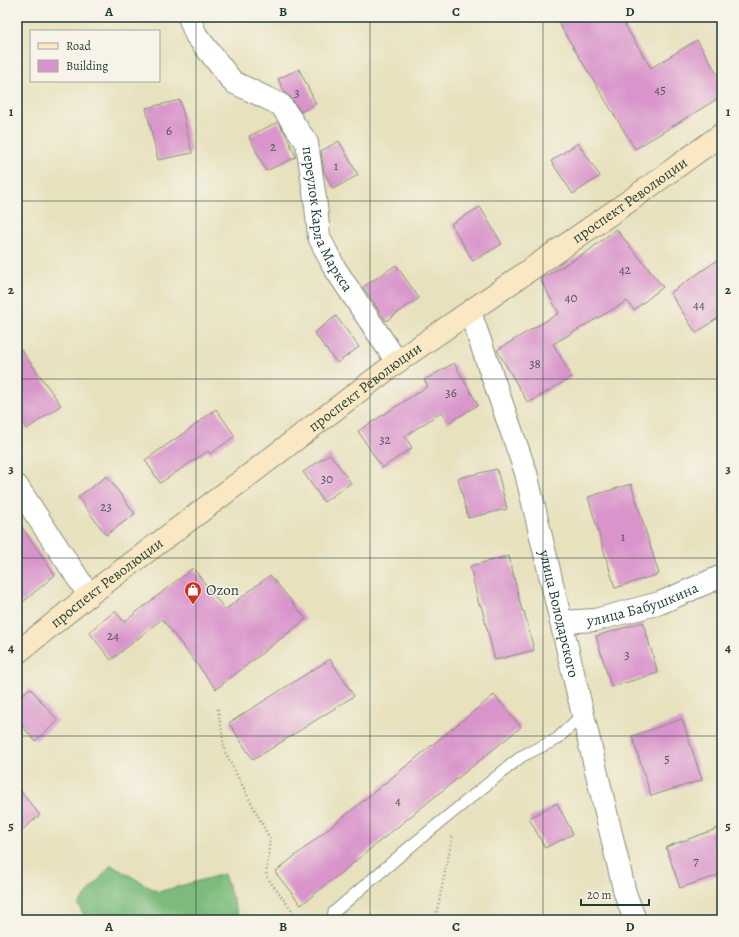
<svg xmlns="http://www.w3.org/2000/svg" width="739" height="937" font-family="Alegreya,serif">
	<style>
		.forest { fill: #7bbb7c; stroke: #4d7c58 }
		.building { fill: #d995cb }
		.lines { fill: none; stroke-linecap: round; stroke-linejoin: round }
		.lane-casing { stroke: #848f79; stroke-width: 13 }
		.street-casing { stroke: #848f79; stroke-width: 24 }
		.secondary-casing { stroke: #848f79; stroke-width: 24 }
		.path { stroke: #848f79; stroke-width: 2.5; stroke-dasharray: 1 3; stroke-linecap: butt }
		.lane { stroke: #fff; stroke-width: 11 }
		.street { stroke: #fff; stroke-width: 22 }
		.secondary { stroke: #fae7c3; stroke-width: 22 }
		.grid { fill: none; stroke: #1f3d34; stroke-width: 1; stroke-opacity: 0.55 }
		.labels { text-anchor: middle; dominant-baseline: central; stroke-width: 3; stroke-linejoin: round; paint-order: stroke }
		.number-label { font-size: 13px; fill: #4e535a }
		.street-label { font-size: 15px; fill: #1f3d34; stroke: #f7f3e8 }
		.poi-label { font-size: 15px; fill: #1f3d34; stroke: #f7f3e8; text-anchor: start }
		.neatline { fill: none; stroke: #1f3d34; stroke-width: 1.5 }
		.grid-label { font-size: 13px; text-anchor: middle; font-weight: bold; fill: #1f3d34 }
	</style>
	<rect width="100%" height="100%" fill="#f7f3e8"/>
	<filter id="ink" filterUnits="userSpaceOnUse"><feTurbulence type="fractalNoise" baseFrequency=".025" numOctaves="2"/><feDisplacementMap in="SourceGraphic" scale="8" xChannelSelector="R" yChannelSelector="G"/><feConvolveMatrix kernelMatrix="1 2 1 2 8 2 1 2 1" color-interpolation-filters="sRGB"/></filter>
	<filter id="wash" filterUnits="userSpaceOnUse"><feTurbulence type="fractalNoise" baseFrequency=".012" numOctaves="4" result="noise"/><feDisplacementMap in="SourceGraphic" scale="16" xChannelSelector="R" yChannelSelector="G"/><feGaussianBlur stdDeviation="0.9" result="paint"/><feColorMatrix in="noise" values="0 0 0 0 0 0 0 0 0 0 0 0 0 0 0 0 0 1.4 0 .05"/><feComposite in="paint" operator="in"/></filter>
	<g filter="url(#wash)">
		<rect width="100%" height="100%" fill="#e8e1be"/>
		<path class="forest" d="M111,865L158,892L224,874L240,920H87L78,905Z"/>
		<g id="blocks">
			<path class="building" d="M555,17H620L651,68L697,40L722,82V96L635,149Z
				M299,69L316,104L301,112L291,98L285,93L278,79Z
				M180,100L192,153L158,160L146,108Z
				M278,122L286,135L296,157L266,171L249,136Z
				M339,141L358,175L333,189L324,172L321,151Z
				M578,143L600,176L573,194L551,161Z
				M480,207L502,244L473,261L451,224Z
				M616,229L663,287L634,310L627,301L553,344L572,377L528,403L497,350L559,313L540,279L587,252Z
				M722,257V315L696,333L670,293Z
				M396,265L419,298L386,321L363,287Z
				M336,316L359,347L337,363L314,333Z
				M17,344L61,405L27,429L17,415Z
				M454,363L478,405L448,423L442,412L405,436L412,448L382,468L358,431L428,386L424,380Z
				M216,409L235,436L210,454L208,451L160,483L145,460L191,428Z
				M330,454L351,483L324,502L303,472Z
				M497,469L507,509L468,518L458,478Z
				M107,476L135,514L106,535L78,497Z
				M631,484L659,574L615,588L588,497Z
				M17,520L55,575L17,607Z
				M509,556L522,611H524L534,650L495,660L481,605H479L470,566Z
				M193,568L225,610L270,575L306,619L216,689L162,619L111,660L89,632L115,611L124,622Z
				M643,622L658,673L611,687L596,636Z
				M330,659L354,696L253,760L229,723Z
				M30,688L58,721L35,741L17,720V699Z
				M494,695L521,727L301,905L275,872Z
				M682,719L702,780L651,796L632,736Z
				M17,787L40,815L17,834Z
				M557,803L573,834L545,848L529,818Z
				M722,827V874L680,888L666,847Z"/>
		</g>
	</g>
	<g filter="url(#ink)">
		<use href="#blocks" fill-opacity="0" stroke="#848f79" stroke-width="1"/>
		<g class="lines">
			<g class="lane-casing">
				<path id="lane" d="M332,920L334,912L411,846L522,756L557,739L583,714"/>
			</g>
			<g class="street-casing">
				<g id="street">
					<path id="s1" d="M189,17L196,35L233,82L281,105L307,143L316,206L319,237L334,267L397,362"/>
					<path id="s2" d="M470,312L526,473L625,893L635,920"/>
					<path d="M17,486L89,595"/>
					<path id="s3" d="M561,622L595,620L660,603L722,576"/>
				</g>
			</g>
			<g class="secondary-casing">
				<g id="secondary">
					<path id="s4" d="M17,653L89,595L244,479L397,362L632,199L722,134"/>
				</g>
			</g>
			<path class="path" d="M218,709L225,752L270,839L266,876L299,920
				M435,920L453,834"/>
			<use href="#lane" class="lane"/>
			<use href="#street" class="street"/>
			<use href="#secondary" class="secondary"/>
		</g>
	</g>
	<path class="grid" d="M196,17V920M370,17V920M543,17V920M17,201H722M17,379H722M17,558H722M17,736H722"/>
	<defs>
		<g id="shop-pin" transform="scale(0.9)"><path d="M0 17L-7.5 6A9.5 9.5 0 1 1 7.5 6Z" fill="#c8321e" stroke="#f7f3e8"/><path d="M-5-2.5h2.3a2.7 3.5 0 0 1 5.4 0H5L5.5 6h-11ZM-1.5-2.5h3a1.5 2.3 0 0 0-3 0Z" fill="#fff"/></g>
	</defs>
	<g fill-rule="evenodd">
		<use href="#shop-pin" x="193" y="590"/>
	</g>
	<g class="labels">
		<g class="number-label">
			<text x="660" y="89">45</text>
			<text x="297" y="92">3</text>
			<text x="169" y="130">6</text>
			<text x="273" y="146">2</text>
			<text x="336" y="165">1</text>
			<text x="625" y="269">42</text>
			<text x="571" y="297">40</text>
			<text x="699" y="304">44</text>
			<text x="535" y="363">38</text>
			<text x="451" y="392">36</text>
			<text x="385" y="439">32</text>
			<text x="327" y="478">30</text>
			<text x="106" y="506">23</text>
			<text x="623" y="536">1</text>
			<text x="113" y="635">24</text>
			<text x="627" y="654">3</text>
			<text x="667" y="758">5</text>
			<text x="398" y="800">4</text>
			<text x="696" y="860">7</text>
		</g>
		<g class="street-label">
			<text stroke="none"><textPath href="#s4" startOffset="762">проспект Революции</textPath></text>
			<text stroke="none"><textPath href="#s1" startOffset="258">переулок Карла Маркса</textPath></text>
			<text stroke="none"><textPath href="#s4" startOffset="438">проспект Революции</textPath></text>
			<text stroke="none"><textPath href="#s4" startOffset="114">проспект Революции</textPath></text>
			<text stroke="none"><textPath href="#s3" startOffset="84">улица Бабушкина</textPath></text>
			<text stroke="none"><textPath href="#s2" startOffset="315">улица Володарского</textPath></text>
		</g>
		<g class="poi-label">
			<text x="206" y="590">Ozon</text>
		</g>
	</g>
	<rect width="739" height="937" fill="none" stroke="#f7f3e8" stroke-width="44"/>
	<rect x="30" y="30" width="130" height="52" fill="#f7f3e8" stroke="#a1aaa0"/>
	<rect x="38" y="43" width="20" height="6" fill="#fae7c3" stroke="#a1aaa0"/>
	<text x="66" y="50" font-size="12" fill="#1f3d34">Road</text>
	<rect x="38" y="60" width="20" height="12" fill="#d995cb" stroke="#a1aaa0"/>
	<text x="66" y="70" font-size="12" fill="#1f3d34">Building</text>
	<path d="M581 899v6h68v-6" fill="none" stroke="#1f3d34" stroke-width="2"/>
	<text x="587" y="899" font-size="12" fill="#1f3d34" stroke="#f7f3e8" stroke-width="3" paint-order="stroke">20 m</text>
	<rect x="22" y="22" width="695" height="893" class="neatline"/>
	<g class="grid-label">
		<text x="109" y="16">A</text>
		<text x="283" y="16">B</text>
		<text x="456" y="16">C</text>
		<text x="630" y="16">D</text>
		<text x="11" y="116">1</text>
		<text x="728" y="116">1</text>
		<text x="11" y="294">2</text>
		<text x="728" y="294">2</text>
		<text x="11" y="473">3</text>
		<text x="728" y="473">3</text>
		<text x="11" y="652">4</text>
		<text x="728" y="652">4</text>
		<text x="11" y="830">5</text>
		<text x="728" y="830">5</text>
		<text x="109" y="931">A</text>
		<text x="283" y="931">B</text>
		<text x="456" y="931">C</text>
		<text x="630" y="931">D</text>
	</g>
</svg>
